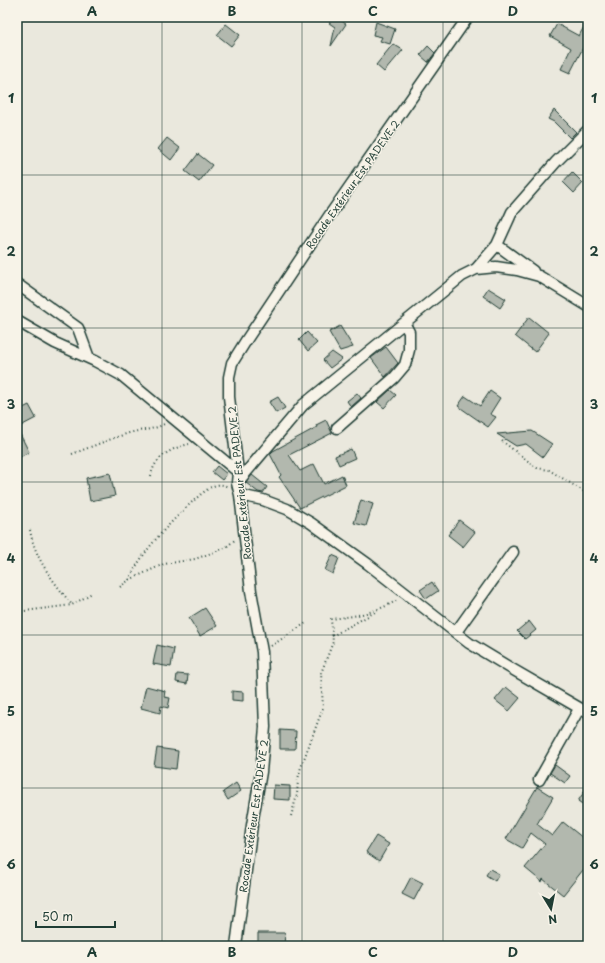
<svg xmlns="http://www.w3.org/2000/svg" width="605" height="963" font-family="'Playpen Sans',sans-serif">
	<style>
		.building { fill: #b2b8ae; stroke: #1f3d34 }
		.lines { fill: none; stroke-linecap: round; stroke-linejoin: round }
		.minor-casing { stroke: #1f3d34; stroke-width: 13 }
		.path { stroke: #1f3d34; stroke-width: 2; stroke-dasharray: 1 3; stroke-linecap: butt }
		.minor { stroke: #f7f3e8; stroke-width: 10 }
		.grid { fill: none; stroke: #1f3d34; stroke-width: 1; stroke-opacity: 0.55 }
		.labels { text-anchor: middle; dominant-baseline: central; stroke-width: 3; stroke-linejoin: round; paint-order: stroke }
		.street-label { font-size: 10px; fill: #1f3d34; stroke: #f7f3e8 }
		.neatline { fill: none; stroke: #1f3d34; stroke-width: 1.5 }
		.grid-label { font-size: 13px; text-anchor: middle; font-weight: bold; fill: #1f3d34 }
	</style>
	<rect width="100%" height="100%" fill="#eae8dd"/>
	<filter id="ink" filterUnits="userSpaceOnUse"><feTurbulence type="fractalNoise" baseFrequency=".025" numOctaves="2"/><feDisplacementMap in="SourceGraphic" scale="8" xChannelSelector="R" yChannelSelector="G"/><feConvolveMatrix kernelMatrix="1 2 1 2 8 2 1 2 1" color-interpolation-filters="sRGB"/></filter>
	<g filter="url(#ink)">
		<path class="building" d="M334,17H336L346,24L331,46L335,27L329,23Z
			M588,19V38L570,73L561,69L571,48L550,36L557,24L579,36Z
			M376,22L395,29L390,44L380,41L382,37L373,35Z
			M226,24L240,35L231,46L217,35Z
			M393,44L403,50L384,72L376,65Z
			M428,46L435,53L428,62L420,55Z
			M554,110L576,132L570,138L554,122L548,119Z
			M167,138L180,148L171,160L158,149Z
			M198,154L212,165L199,182L185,171Z
			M572,172L583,183L574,193L563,182Z
			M488,288L506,299L500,308L483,296Z
			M529,317L549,333L535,352L515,336Z
			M340,326L353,347L340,351L329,332Z
			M307,332L317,343L308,351L299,340Z
			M386,347L398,363L385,377L371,358Z
			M332,352L342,359L330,368L323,360Z
			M390,390L396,395L384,408L377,402Z
			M490,391L500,398L490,414L496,417L488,427L458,406L465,396L480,406Z
			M357,393L361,398L351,407L347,401Z
			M278,397L285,408L276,413L269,402Z
			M29,405L36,418L17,428L29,452L20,457L17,450V411Z
			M326,420L332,433L289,455L300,471L314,464L324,484L342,475L346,485L300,508L279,477L281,475L270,454L273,451L317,427L316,425Z
			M532,431L552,444L543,457L526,444L516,446L497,434Z
			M351,449L355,458L339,465L335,456Z
			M217,466L227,474L222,480L212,472Z
			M110,473L115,496L90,501L86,478Z
			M252,475L267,487L263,493L258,492L246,483Z
			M361,500L373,504L366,526L354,523Z
			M459,520L475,532L463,547L448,535Z
			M332,555L339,558L333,574L325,570Z
			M432,582L438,591L426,599L420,590Z
			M205,608L217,626L200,636L189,618Z
			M529,621L536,630L525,639L517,631Z
			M157,645L174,649L171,667L153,664Z
			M177,674L188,675L187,684L176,682Z
			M146,686L165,691L164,697L170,698L168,708L161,706L160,713L141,708Z
			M506,687L520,698L509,711L495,700Z
			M232,691L243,692V701L232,700Z
			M280,730L296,731L295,749H280Z
			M157,748L178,751L176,769L154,766Z
			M555,765L570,776L565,783L550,773Z
			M236,783L241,791L228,800L223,792Z
			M274,785L290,786V800L273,799Z
			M588,786V808L578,801Z
			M537,787L553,797L537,824L552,836L563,822L588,842V873L583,870L563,895L543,879L542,882L525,868L545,844L531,833L522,848L506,839Z
			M376,836L389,844L379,861L366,852Z
			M490,869L499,874L495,881L486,875Z
			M411,877L423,883L414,900L402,894Z
			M258,933H285L284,946H258Z"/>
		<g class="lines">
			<g class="minor-casing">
				<path id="minor" d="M497,245L533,271
					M476,269L497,245L512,212L556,162L588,130
					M17,284L78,328L89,358
					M17,321L55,343L95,361L121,375L238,472
					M337,428L394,378L405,365L409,350V332L404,323
					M237,483L303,405L462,276L476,269L496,267L517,270L539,276L588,306
					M240,495L263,500L287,509L311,523L368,564L469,643L512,669L588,713
					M456,632L513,552
					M539,780L579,709
					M236,946L252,825L261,772L265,727L262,652L251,591L240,495L237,483L238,472L229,397V377L232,363L247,339L329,216L468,17"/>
			</g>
			<path class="path" d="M502,441L537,468L549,470L588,494
				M72,454C91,447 110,439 129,433C143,429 152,431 166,423
				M151,476C154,457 172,448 189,444
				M30,530C35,560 54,582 72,605
				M129,580C143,550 167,526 191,503C198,497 207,488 216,485C221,484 224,485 228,487
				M120,587L129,580L164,564L195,559L225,548L236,539
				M17,612L72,605L92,593
				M332,636L377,611
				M271,646L306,623
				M291,816L297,795L298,779L301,767L323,708L321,673L333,642L331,619C357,616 374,613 398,600"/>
			<use href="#minor" class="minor"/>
		</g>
	</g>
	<path class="grid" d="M162,17V946M302,17V946M443,17V946M17,175H588M17,328H588M17,482H588M17,635H588M17,788H588"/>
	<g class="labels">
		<g class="street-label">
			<text transform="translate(352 184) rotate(-55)">Rocade Extérieur Est PADEVE 2</text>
			<text transform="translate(239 483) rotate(-96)">Rocade Extérieur Est PADEVE 2</text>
			<text transform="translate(253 816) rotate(-82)">Rocade Extérieur Est PADEVE 2</text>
		</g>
	</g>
	<rect width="605" height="963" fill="none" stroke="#f7f3e8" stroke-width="44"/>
	<g transform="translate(551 909) rotate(170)" stroke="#f7f3e8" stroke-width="3" paint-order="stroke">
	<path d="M0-3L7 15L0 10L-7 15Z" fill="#1f3d34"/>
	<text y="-6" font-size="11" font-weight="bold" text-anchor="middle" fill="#1f3d34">N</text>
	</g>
	<path d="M36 921v6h79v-6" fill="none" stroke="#1f3d34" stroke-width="2"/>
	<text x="42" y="921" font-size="12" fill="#1f3d34" stroke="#f7f3e8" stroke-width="3" paint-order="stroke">50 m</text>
	<rect x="22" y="22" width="561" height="919" class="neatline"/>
	<g class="grid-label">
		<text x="92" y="16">A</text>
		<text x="232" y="16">B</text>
		<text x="373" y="16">C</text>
		<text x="513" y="16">D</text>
		<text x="11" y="103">1</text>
		<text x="594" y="103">1</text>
		<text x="11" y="256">2</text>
		<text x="594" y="256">2</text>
		<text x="11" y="409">3</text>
		<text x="594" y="409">3</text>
		<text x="11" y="563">4</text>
		<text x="594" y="563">4</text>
		<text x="11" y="716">5</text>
		<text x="594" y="716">5</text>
		<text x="11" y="869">6</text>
		<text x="594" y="869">6</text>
		<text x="92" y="957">A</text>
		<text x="232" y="957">B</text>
		<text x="373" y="957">C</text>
		<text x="513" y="957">D</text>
	</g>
</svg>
